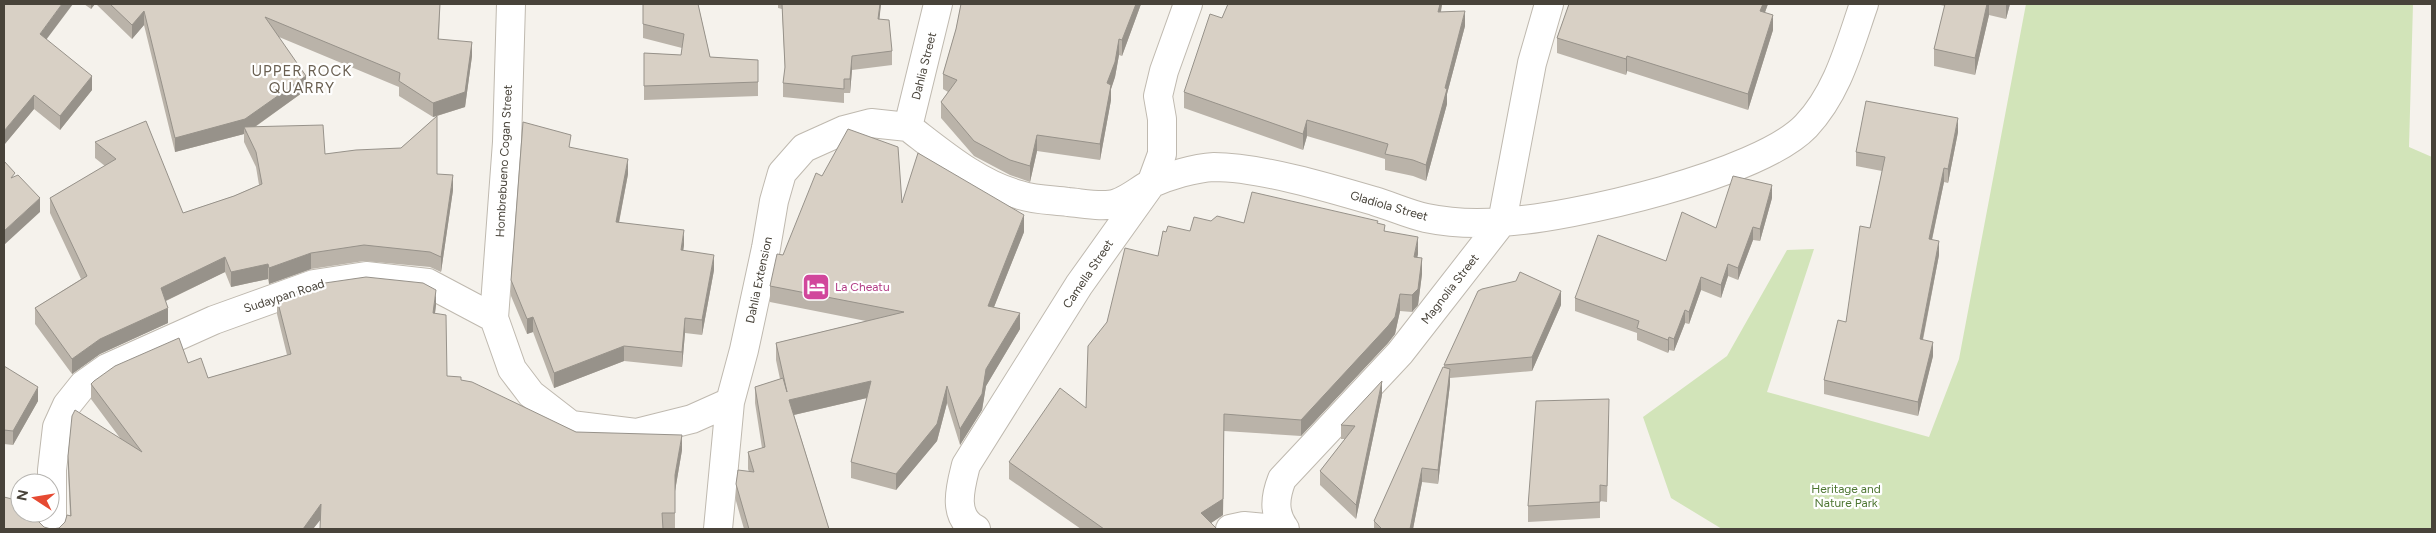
<svg xmlns="http://www.w3.org/2000/svg" width="2436" height="533" font-family="Figtree,sans-serif">
	<style>
		.green { fill: #d2e4b9 }
		.lines { fill: none; stroke-linecap: round; stroke-linejoin: round }
		.street-casing { stroke: #bfb9af; stroke-width: 30 }
		.street { stroke: #fff; stroke-width: 28 }
		.wall { fill: #bab3a9; fill-rule: evenodd }
		.shaded-wall { fill: #97928a }
		.building { fill: #d8d0c5; stroke: #97928a }
		.labels { text-anchor: middle; dominant-baseline: central; stroke-width: 4.5; stroke-linejoin: round; paint-order: stroke }
		.street-label { font-size: 12px; fill: #48433a; stroke: #fff }
		.hotel-label { font-size: 12px; fill: #b23c85; stroke: #fff; text-anchor: start }
		.park-label { font-size: 12px; fill: #4d7632; stroke: #fff }
		.quarter-label { font-size: 15px; letter-spacing: 1px; fill: #6a6052; stroke: #fff }
	</style>
	<rect width="100%" height="100%" fill="#f5f2ec"/>
	<path class="green" d="M2026,4H2413L2409,147L2432,157V529H1722L1671,498L1643,417L1727,356L1787,250L1814,249L1767,392L1929,437L1959,359Z"/>
	<g class="lines">
		<g class="street-casing">
			<path id="street" d="M908,127C942,153 978,184 1020,195C1035,200 1053,200 1068,202C1082,203 1104,208 1117,203C1129,199 1139,190 1150,184C1168,176 1194,168 1214,167C1259,167 1330,188 1374,201C1391,206 1408,214 1426,218C1450,223 1477,224 1502,222C1571,218 1759,175 1806,126C1838,92 1849,47 1864,4
				M908,127L938,4
				M494,318L507,142L511,4
				M52,529V470L57,427L67,405L83,385L107,368L214,320L314,284L366,276L428,283L494,318L512,369L531,394L571,425L636,433L692,419L730,402
				M718,529L730,402L744,350L766,248L774,201L782,173L804,148L844,130L871,123L908,127
				M976,529C951,517 961,485 966,465L1079,285L1151,184L1162,154V119L1158,96L1164,71L1188,4
				M1230,529L1244,526L1276,529
				M1285,529C1273,513 1275,497 1282,479L1400,353L1502,222L1532,63L1549,4"/>
		</g>
		<use href="#street" class="street"/>
	</g>
	<path class="wall" d="M84,4H95L91,9Z
		M96,4H440L439,40L472,56L465,107L437,116V174L453,190L441,272L430,267L364,261L311,269L269,284L268,279L231,287L225,272L166,301L168,323L100,354L72,374L35,324V308L81,279L50,213V198L105,166L95,158V142L183,213L234,196L259,185L256,167L244,142V134L175,152L144,25L132,39ZM279,37L399,87V96L433,117L437,116L401,148L325,154L255,127L306,90Z
		M643,4H698L710,57L758,60V96L644,100V53L681,55L682,48L643,38Z
		M778,4H881L879,19L892,51V65L852,70L850,93H844V103L783,97V83L785,71L782,9L778,8Z
		M961,4H1141L1122,56L1119,55L1115,77L1111,89V100L1100,160L1037,151L1030,182L1010,175L974,156L941,118V102L948,92L943,89V74L956,29Z
		M1228,4H1442L1441,12L1465,26L1447,94V104L1426,181L1413,176L1385,170V159L1307,136L1303,150L1184,108V92L1222,18Z
		M1569,4H1768L1765,12L1773,30L1748,110L1627,71L1626,75L1557,53V38Z
		M1936,4H2010L2006,19L1989,15L1975,75L1934,66V49L1945,6Z
		M46,39L92,90L60,130L34,109L4,145Z
		M1958,132L1948,183L1944,182L1932,240L1939,255L1923,340L1933,356L1918,416L1824,394V380L1846,322L1870,228L1882,171L1856,166V152Z
		M571,148L628,174L619,223L684,245L683,251L714,270L702,335L685,333L682,367L624,361L554,388L533,332L527,334L511,296V280Z
		M822,176L902,203L1024,232L994,307L1020,329L986,386L982,410L960,445L947,403L937,441L896,490L851,478V462L867,398L794,415L829,529H744L736,501V484L749,472L748,469V452L762,448L755,403V387L780,379L776,360V343L866,321L770,302V286L783,255Z
		M1772,198L1760,241L1753,240L1738,280L1728,276L1721,298L1701,290L1689,324L1685,323L1674,351L1669,350L1668,353L1637,340V333L1575,311V298L1666,261L1716,228Z
		M1211,221L1244,223L1378,224L1385,231L1418,254L1417,257L1422,274L1418,305L1412,312L1400,311L1395,334L1388,343L1301,436L1224,431L1223,515L1211,523L1217,529H1081L1009,479V462L1086,408L1107,322L1158,256L1166,232L1190,231Z
		M277,299L436,305L435,313L447,376L461,380L576,432L682,450L675,491V529L320,520L313,529H52L59,528L65,522L70,515L68,471V456L120,438L91,399V384L188,363L208,378L287,355L277,314Z
		M1561,305L1532,371L1450,378V384L1438,484L1422,482L1413,529H1374V521L1444,368V365Z
		M4,366L38,401L13,445L4,444Z
		M1382,395L1356,519L1320,485V471L1345,439H1341V425Z
		M1609,415L1607,502L1600,501V518L1528,522V506Z"/>
	<path class="shaded-wall" d="M62,4H73L40,48V34Z
		M91,4H95L91,9Z
		M880,4H881L878,33V19Z
		M1136,4H1141L1122,56V40Z
		M1440,4H1442L1438,28V12Z
		M1763,4H1768L1760,26V11Z
		M1987,4H1989V15L1975,75V58Z
		M2006,4H2010L2006,19Z
		M144,11V25L132,39V25Z
		M1465,11V26L1447,94V104L1426,181V165L1445,88Z
		M1773,15V30L1748,110V94Z
		M1119,39V55L1115,77L1111,89V100L1100,160V144L1107,83Z
		M472,42V56L465,107L433,117V103Z
		M852,56V70L850,93V79Z
		M1627,56V71L1626,75V59Z
		M92,76V90L60,130V116Z
		M306,76V90L246,133L244,127V134L175,152V138Z
		M34,95V109L4,145V131Z
		M1958,118V132L1948,183V169Z
		M1307,120V136L1303,150V134Z
		M1037,135V151L1030,182V166Z
		M628,159V174L616,237V222Z
		M1944,168V182L1929,253V239Z
		M453,175V190L441,272V257Z
		M1772,185V198L1760,241V229Z
		M40,198V212L4,245V231Z
		M1024,215V232L988,322V306Z
		M1753,227V240L1738,280V268Z
		M684,230V245L681,265V250Z
		M1418,237V254L1414,274V257Z
		M1939,241V255L1920,353V339Z
		M311,253V269L269,284V268Z
		M714,255V270L702,335V320Z
		M225,257V272L161,303V288Z
		M1422,258V274L1418,305L1412,312V295Z
		M268,264V279L231,287V272Z
		M1728,264V276L1721,298V285Z
		M1701,277V290L1689,324V312Z
		M436,290V305L433,328V313Z
		M1561,291V305L1532,371V357Z
		M1400,294V311L1395,334L1388,343L1301,436V420Z
		M168,308V323L100,354L72,374V359L100,339Z
		M1685,310V323L1674,351V339Z
		M1020,313V329L986,386L982,410L960,445V429L986,369Z
		M533,317V332L527,334V319Z
		M685,318V333L682,367V352Z
		M1669,337V350L1668,353V340Z
		M1933,342V356L1918,416V402Z
		M624,346V361L554,388V373Z
		M1450,369V384L1438,484V470Z
		M871,381V397L789,416V400Z
		M1382,381V395L1356,519V505Z
		M947,386V403L937,441L896,490V474Z
		M38,387V401L13,445V431Z
		M1224,431L1223,515L1202,529L1201,513Z
		M682,435V450L675,491V529V475Z
		M1422,468V482L1413,529H1410Z
		M321,504V519L313,529H303Z"/>
	<path class="building" d="M4,4H62L40,34L92,76L60,116L34,95L4,131Z
		M110,4H440L438,39L472,42L465,92L433,103L399,81L400,73L265,17L306,76L245,119L175,138L144,11L132,25Z
		M643,4H698L710,57L758,60V82L644,86V53L681,55L684,34L643,24Z
		M782,4H880L878,19L889,20L892,51L852,56L850,79H844V89L783,83L785,67Z
		M961,4H1136L1122,40L1119,39L1115,62L1107,83L1111,85L1100,144L1037,135L1030,166L1010,160L974,141L941,102L957,80L943,74L956,29Z
		M1228,4H1440L1438,12L1465,11L1445,88L1447,89L1426,165L1413,160L1385,154L1388,144L1307,120L1303,134L1184,92L1210,14L1222,18Z
		M1569,4H1763L1760,11L1773,15L1748,94L1627,56L1626,59L1557,38Z
		M1945,4H1987L1975,58L1934,49Z
		M1866,101L1958,118L1948,169L1944,168L1929,239L1939,241L1920,339L1933,342L1918,402L1824,380L1838,320L1846,322L1860,226L1870,228L1885,157L1856,152Z
		M437,116V174L453,175L441,257L430,252L364,245L311,253L269,268L268,264L231,272L225,257L161,288L168,308L100,339L72,359L35,308L87,276L50,198L116,159L95,142L146,121L183,213L234,196L262,184L256,152L244,127L323,125L325,154L356,150L401,148Z
		M523,122L571,135L569,147L628,159L616,222L684,230L681,250L714,255L702,320L685,318L682,352L624,346L554,373L533,317L527,319L511,280Z
		M848,129L898,147L902,203L918,153L1024,215L988,306L1020,313L986,369L982,394L960,429L947,386L937,424L896,474L851,462L871,381L789,400L829,529H749L736,484L738,470L754,472L748,452L765,447L755,387L783,378L787,392L776,343L904,312L770,286L777,254L783,255L816,173L822,176Z
		M4,161L15,173L11,178L18,175L40,198L4,231Z
		M1733,176L1772,185L1760,229L1753,227L1738,268L1728,264L1721,285L1701,277L1689,312L1685,310L1674,339L1669,337L1668,340L1637,328L1639,321L1575,298L1598,235L1666,261L1682,212L1716,228Z
		M1252,192L1378,221L1377,223L1385,225L1384,231L1418,237L1414,257L1422,258L1418,289L1412,295L1400,294L1395,317L1388,326L1301,420L1224,414L1223,499L1201,513L1217,529H1104L1009,462L1060,388L1086,408L1088,346L1107,322L1125,248L1158,256L1163,231L1166,232L1168,226L1190,231L1194,217L1211,221L1217,216L1244,223Z
		M1520,272L1561,291L1532,357L1444,365L1478,291L1482,289L1516,281Z
		M366,277L423,283L436,290L433,313L446,315L447,376L461,377V380L472,382L576,432L682,435L675,475V513H662L663,529H320L321,504L303,529H52L59,528L65,522L67,515L71,516L68,456L72,416L75,410L142,452L91,384L94,381L115,366L179,338L188,363L201,358L208,378L291,354L277,299L318,284Z
		M4,366L38,387L13,431L4,430Z
		M1443,367L1450,369L1438,470L1422,468L1410,529H1382L1374,521Z
		M1382,381L1356,505L1320,471L1355,426L1341,425Z
		M1609,399L1607,486L1600,485V502L1528,506L1536,401Z
		M4,497L20,501V513H37L38,521L44,527L51,529H4Z"/>
	<defs>
		<g id="hotel-square" transform="scale(1.4375)"><rect x="-9" y="-9" width="18" height="18" rx="4" fill="#d1479c" stroke="#fff"/><path d="M-6-4.5h1.5V1H6V5H4.5V3h-9V5H-6ZM-4 0a1.8 1.8 0 1 1 3.6 0ZM.5 0V-2.5h3Q6-2.5 6 0Z" fill="#fff"/></g>
	</defs>
	<g fill-rule="evenodd">
		<use href="#hotel-square" x="816" y="287"/>
	</g>
	<g class="labels">
		<g class="street-label">
			<text transform="translate(924 66) rotate(-76)">Dahlia Street</text>
			<text transform="translate(504 161) rotate(-87)">Hombrebueno Cogan Street</text>
			<text transform="translate(1389 206) rotate(16)">Gladiola Street</text>
			<text transform="translate(1088 274) rotate(-56)">Camella Street</text>
			<text transform="translate(759 280) rotate(-78)">Dahlia Extension</text>
			<text transform="translate(1450 289) rotate(-52)">Magnolia Street</text>
			<text transform="translate(284 296) rotate(-18)">Sudaypan Road</text>
		</g>
		<g class="hotel-label">
			<text x="835" y="287">La Cheatu</text>
		</g>
		<g class="park-label">
			<text x="1846" y="489">Heritage and<tspan x="1846" dy="14">Nature Park</tspan></text>
		</g>
		<g class="quarter-label">
			<text x="302" y="71">UPPER ROCK<tspan x="302" dy="17">QUARRY</tspan></text>
		</g>
	</g>
	<rect width="2436" height="533" fill="none" stroke="#48433a" stroke-width="10"/>
	<g transform="translate(35 498) rotate(282)"><circle r="24" fill="#ffffff" stroke="#b6b4b0"/>
	<path d="M0-4L9 19L0 12L-9 19Z" fill="#e64a32"/>
	<text y="-8" font-size="14" font-weight="bold" text-anchor="middle" fill="#48433a">N</text>
	</g>
</svg>
